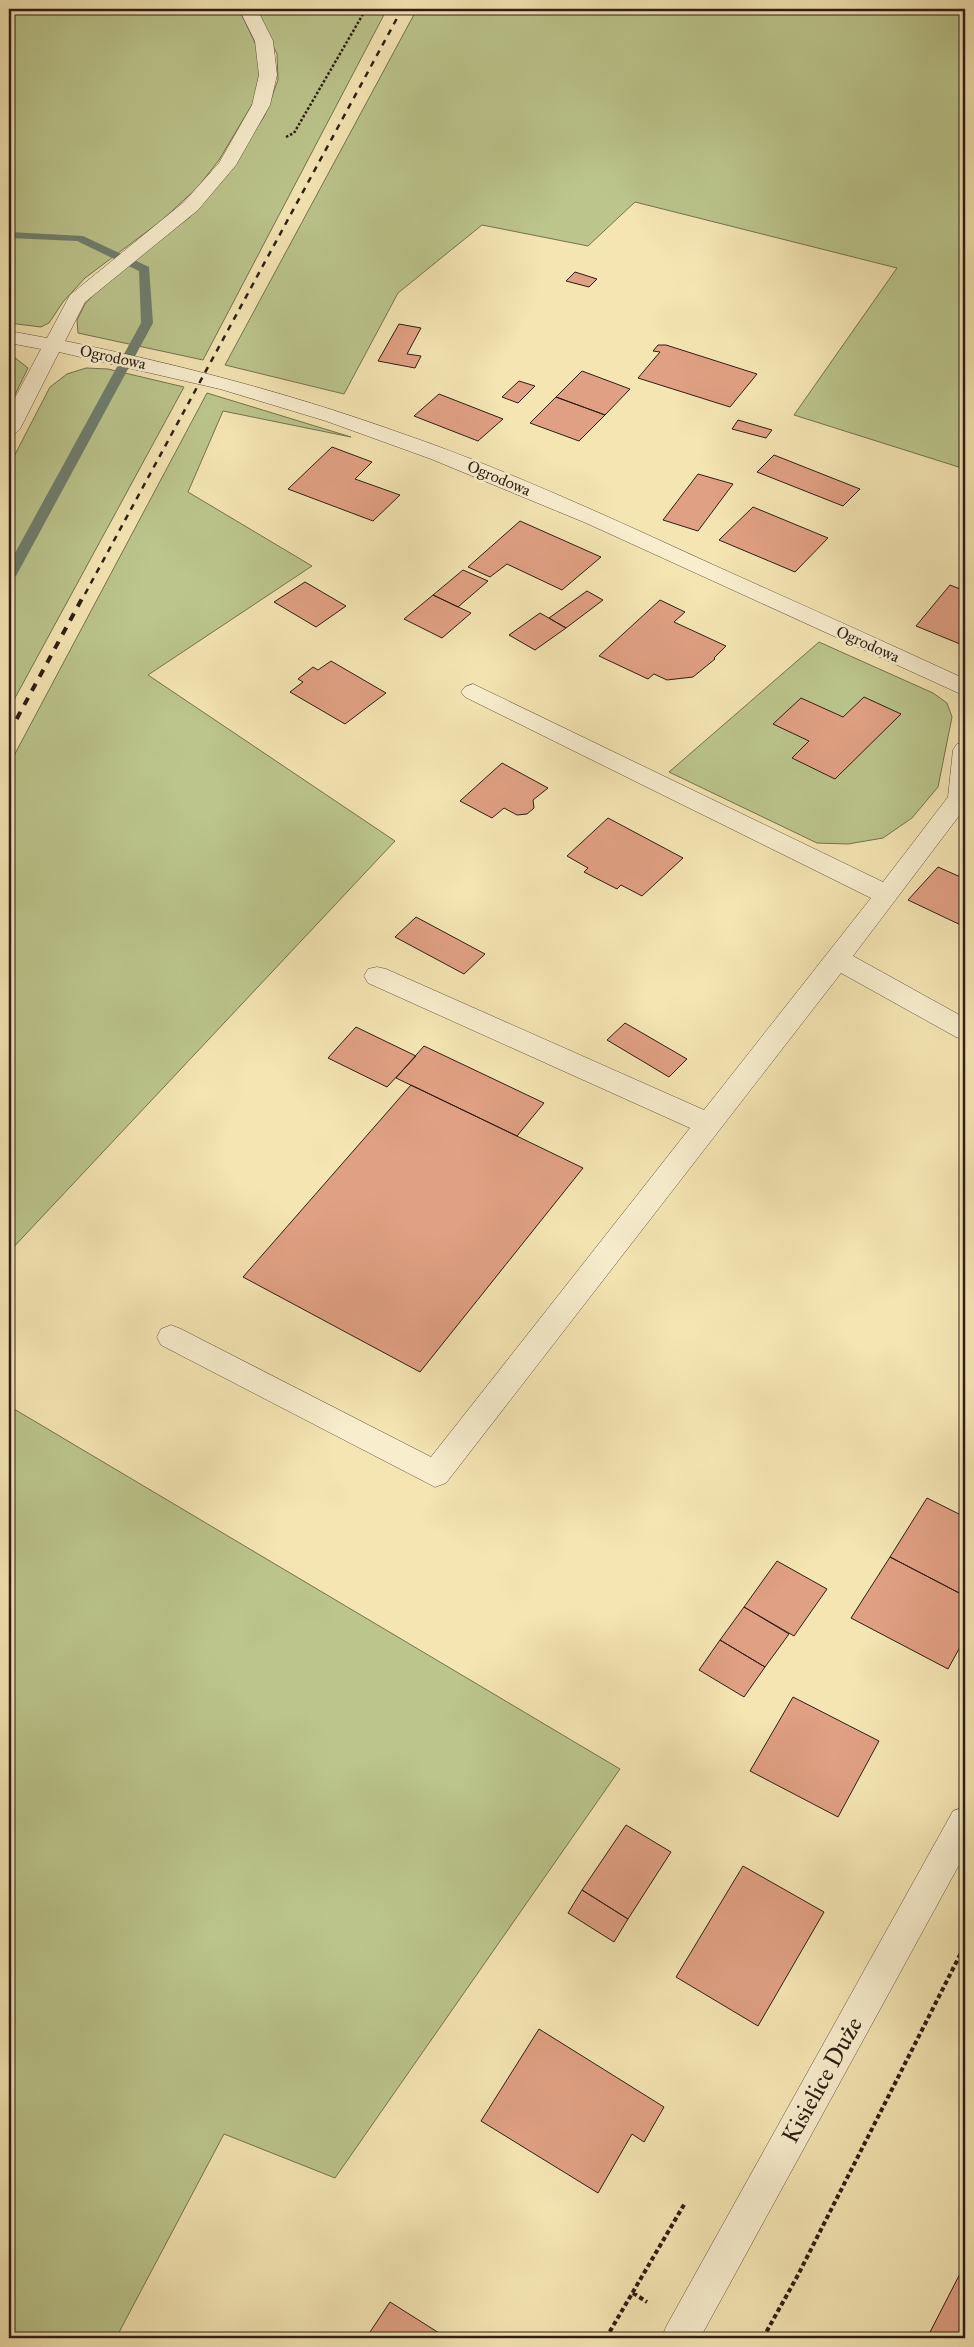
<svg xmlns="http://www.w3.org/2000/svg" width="974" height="2347" font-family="'IM FELL Great Primer',serif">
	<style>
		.green { fill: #bbc58c; stroke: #747250 }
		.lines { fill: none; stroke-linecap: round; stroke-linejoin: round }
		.stream { fill: #707f70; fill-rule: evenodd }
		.building { fill: #e0a083; stroke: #2e1e15 }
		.minor-casing { stroke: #60503c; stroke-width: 1 }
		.path-far1 { stroke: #2e1e15; stroke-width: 2.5; stroke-dasharray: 2.5 2; stroke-linecap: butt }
		.path { stroke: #2e1e15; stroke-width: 4; stroke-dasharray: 4.5 3; stroke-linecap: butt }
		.minor { fill: #f8eece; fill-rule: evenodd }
		.rail-far1 { stroke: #2e1e15; stroke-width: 2.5; stroke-dasharray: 6 6; stroke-linecap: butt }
		.rail { stroke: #2e1e15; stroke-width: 4; stroke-dasharray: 8 8; stroke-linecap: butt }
		.labels { text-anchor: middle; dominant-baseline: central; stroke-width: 5; stroke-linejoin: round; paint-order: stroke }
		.far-street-label { font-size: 16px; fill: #2e1e15; stroke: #f8eece }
		.near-street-label { font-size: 24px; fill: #2e1e15; stroke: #f8eece }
	</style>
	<rect width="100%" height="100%" fill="#f4e5b3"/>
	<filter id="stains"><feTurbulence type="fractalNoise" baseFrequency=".004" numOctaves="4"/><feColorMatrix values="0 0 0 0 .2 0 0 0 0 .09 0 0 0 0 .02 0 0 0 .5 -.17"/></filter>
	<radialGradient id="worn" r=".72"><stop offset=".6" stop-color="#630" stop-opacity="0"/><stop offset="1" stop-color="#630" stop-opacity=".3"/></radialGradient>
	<path class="green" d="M9,9H239L258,49L260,79L253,103L219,160L197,188L161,221L85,278L63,302L49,323L41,327L9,323Z
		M255,9H387L203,360L78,333L77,320L85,304L103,284L190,217L227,175L265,115L278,80L277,54Z
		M417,9H965V469L794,415L897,268L635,202L588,246L482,225L398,293L344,394L225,365Z
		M9,353L28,368L9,407Z
		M86,368L108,369L184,387L9,709V466L50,387L67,374Z
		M207,393L351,437L223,411L188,492L312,566L148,675L395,841L9,1252V765Z
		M819,642L933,693L947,703L952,717L938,787L912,818L883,838L848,844L817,843L669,772Z
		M9,1406L620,1769L335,2178L224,2134L116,2338H9Z"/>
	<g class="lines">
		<path class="stream" d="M9,232L83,236L149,267L153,323L16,576L9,580V564L141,323L139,271L77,241L9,238Z"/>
	</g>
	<path class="building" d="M575,272L597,279L589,287L566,281Z
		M399,324L421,328L407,354L421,356L415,368L378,361Z
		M658,345H666L757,374L730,407L638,378L660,352L653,351Z
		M582,371L630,389L605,415L556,397Z
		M519,381L535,386L518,403L502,397Z
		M439,394L503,419L478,441L414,416Z
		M556,397L605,415L579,441L530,423Z
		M738,420L772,430L766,438L732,429Z
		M332,447L372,462L355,479L400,495L373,521L288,489Z
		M774,455L860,489L843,506L757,472Z
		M698,474L733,484L698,531L663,520Z
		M753,507L828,538L795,572L719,540Z
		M520,521L601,557L562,590L507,564L490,577L468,567Z
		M463,570L488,581L458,607L433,595Z
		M305,582L346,606L316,627L274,602Z
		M950,585L965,591V646L916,626Z
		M587,591L603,600L566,628L549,618Z
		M433,595L471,613L442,638L404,619Z
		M660,600L685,612L674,622L726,646L714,658L715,659L693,677L667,680L654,674L648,679L599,656Z
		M540,613L566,628L535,650L509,635Z
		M331,661L386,693L345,724L290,692L303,682L298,679L313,667L318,670Z
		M864,697L901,714L835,779L792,758L809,741L773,724L801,698L843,717Z
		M502,763L548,788L533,800L534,808L527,814L517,815L504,808L492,818L460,801Z
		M608,818L683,858L642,896L621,885L617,889L584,872L588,868L567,856Z
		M938,867L965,879V927L908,900Z
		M416,917L485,954L464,974L395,937Z
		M625,1023L687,1059L669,1077L607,1040Z
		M356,1027L416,1056L387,1087L328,1058Z
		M424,1046L544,1103L517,1136L396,1078Z
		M411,1085L583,1168L420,1372L243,1277Z
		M927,1498L965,1517V1596L890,1557Z
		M890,1557L965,1596V1638L948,1669L851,1618Z
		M777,1561L827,1589L794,1636L744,1607Z
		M744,1607L789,1634L765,1667L720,1640Z
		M720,1640L765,1667L744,1697L699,1670Z
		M793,1697L879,1741L838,1817L750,1771Z
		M626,1825L671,1852L628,1919L582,1890Z
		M743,1866L824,1912L758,2026L676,1977Z
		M582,1890L628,1919L614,1942L568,1913Z
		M539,2029L664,2107L644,2142L632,2134L598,2193L481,2121Z
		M965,2264V2338H927Z
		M390,2302L447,2338H366Z"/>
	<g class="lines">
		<g class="minor-casing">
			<path id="minor" d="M239,9H257L273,41L277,75L270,105L236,165L198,210L85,302L65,341C176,364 285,392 392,430C504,468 611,518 718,567C800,604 883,641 965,679V696L586,523L431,459L326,421L220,389L59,352L20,429L16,433L9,435V409L41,349L9,343V331L47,338L70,295L184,202L219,163L252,105L259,75L255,41Z
				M473,684L883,882L948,797L953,750L957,744L965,742V808L853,956L965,1018V1040L956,1037L841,973L446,1483L435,1487L161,1345L157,1337L161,1329L171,1325L181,1329L431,1457L690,1128L368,983L364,976L368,969L377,967L386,969L704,1110L871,898L465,697L461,692L465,687Z
				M965,1807V1854L700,2338H661L667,2325L953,1811Z"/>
		</g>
		<path class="path-far1" d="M286,137L294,133L366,9"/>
		<path class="path" d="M633,2293L647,2302
			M606,2338L685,2203
			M763,2338L798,2275L965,1945"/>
		<use href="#minor" class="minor"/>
		<path class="rail-far1" d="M85,594L402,9"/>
		<path class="rail" d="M9,733L85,593"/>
	</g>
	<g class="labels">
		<g class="far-street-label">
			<text transform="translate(113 357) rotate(12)">Ogrodowa</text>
			<text transform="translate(499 478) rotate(23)">Ogrodowa</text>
			<text transform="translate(868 644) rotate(24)">Ogrodowa</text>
		</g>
		<g class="near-street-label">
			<text transform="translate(822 2080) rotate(-61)">Kisielice Duże</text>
		</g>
	</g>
	<rect width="974" height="2347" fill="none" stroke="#f4e5b3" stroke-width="30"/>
	<rect x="10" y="10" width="954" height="2327" fill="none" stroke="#2e1e15" stroke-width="2.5"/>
	<rect x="15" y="15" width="944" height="2317" fill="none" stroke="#2e1e15"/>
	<rect width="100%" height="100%" filter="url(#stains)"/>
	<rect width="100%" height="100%" fill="url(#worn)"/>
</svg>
